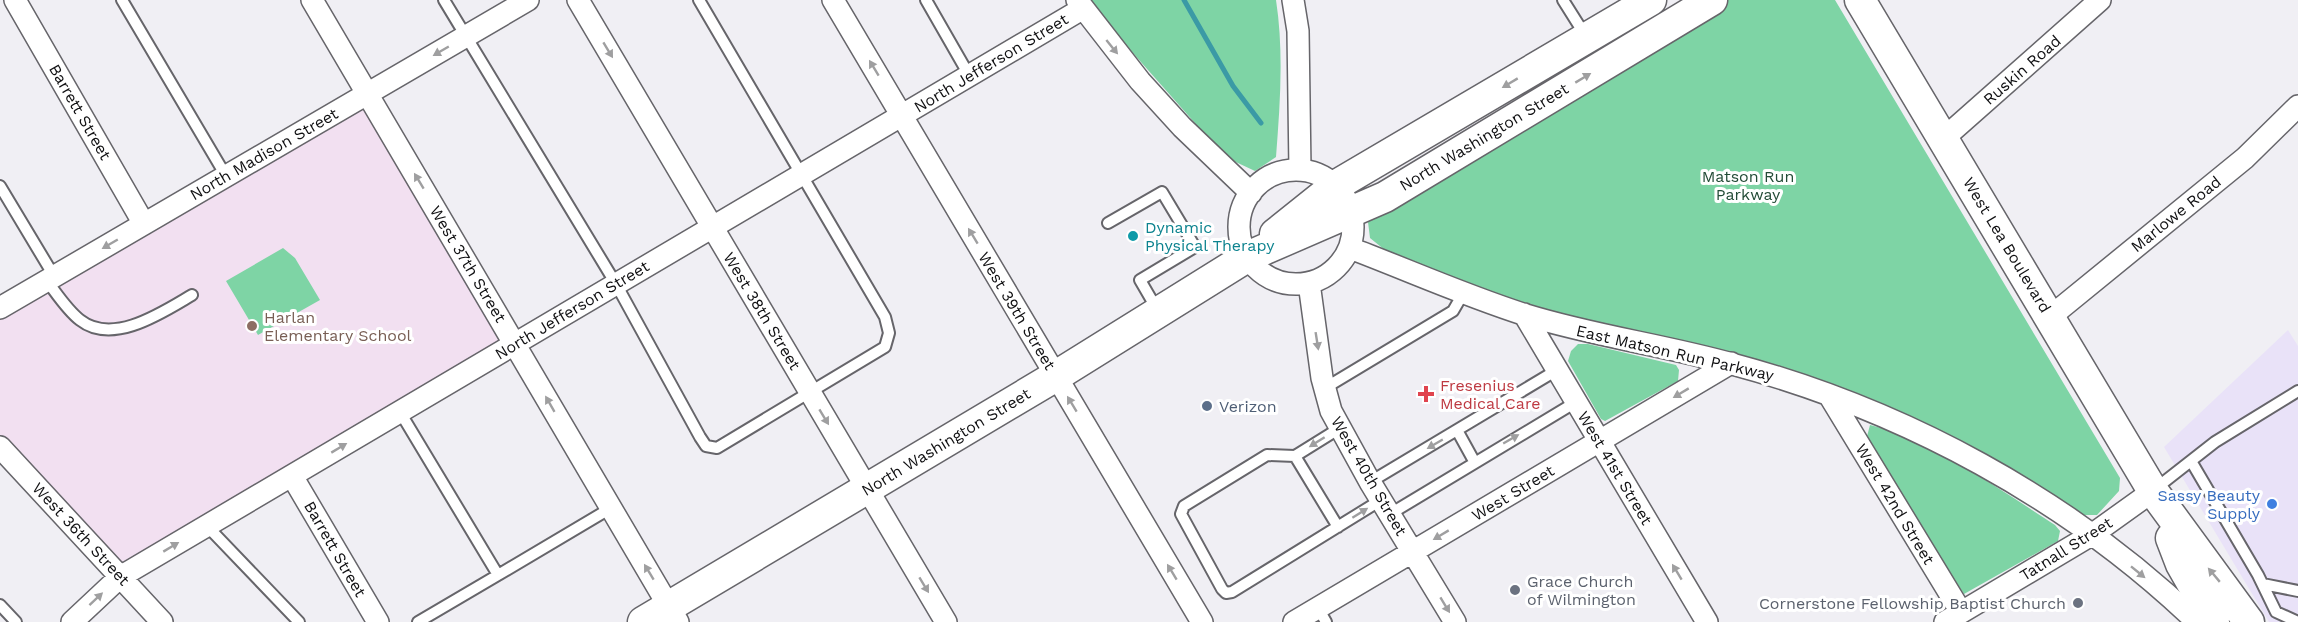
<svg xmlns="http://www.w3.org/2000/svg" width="2298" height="622" font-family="'Work Sans',sans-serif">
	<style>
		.commercial { fill: #e9e2f8 }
		.education { fill: #f2e0f1 }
		.park { fill: #7ed4a5 }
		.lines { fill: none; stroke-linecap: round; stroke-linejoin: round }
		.stream { stroke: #3b9aa5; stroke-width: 5 }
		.lane-casing { stroke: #66656a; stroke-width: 14 }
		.street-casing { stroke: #66656a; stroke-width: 24 }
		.secondary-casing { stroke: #66656a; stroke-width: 33 }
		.lane { stroke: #fff; stroke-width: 10 }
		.street { stroke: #fff; stroke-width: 21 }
		.secondary { stroke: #fff; stroke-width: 30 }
		.oneway { fill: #9f9fa0 }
		.culture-dot { fill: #0f9aa8; stroke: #fff; stroke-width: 2 }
		.education-dot { fill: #8d6e63; stroke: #fff; stroke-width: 2 }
		.health-dot { fill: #e0444e; stroke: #fff; stroke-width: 2 }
		.service-dot { fill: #5c6f8a; stroke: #fff; stroke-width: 2 }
		.shop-dot { fill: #3f7fe0; stroke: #fff; stroke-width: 2 }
		.worship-dot { fill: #6b7280; stroke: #fff; stroke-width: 2 }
		.labels { text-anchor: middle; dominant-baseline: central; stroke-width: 6; stroke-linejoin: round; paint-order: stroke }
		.street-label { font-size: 16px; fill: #101012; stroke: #fff }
		.park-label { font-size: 16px; fill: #224b36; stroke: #fff }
		.culture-label { font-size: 16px; fill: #0d838f; stroke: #fff; text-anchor: start }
		.education-label { font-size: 16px; fill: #785e54; stroke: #fff; text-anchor: start }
		.health-label { font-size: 16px; fill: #be3a42; stroke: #fff; text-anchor: start }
		.service-label { font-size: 16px; fill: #4e5e75; stroke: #fff; text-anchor: start }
		.shop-label { font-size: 16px; fill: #366cbe; stroke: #fff; text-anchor: end }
		.worship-label { font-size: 16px; fill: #5b616d; stroke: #fff; text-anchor: start }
	</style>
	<rect width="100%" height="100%" fill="#f0eff4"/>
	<path class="commercial" d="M2288,330L2298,346V622H2269L2164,447Z"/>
	<path class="education" d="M367,94L514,344L120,577L0,447V307Z"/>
	<path class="park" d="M1086,0H1276C1284,52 1280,105 1276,157L1255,171L1225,157Z
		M1726,0H1835L2120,478L2119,491L2097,515H2077L1942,434L1638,337L1508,301L1396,259L1370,238L1367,214Z
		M283,248L295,258L320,300L258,335L226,281Z
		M1578,344H1588L1676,365L1679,370L1678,381L1605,421L1601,419L1568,361L1571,351Z
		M1870,425C1928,439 2004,492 2055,525L2060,531L2058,541L1964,594L1865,444Z"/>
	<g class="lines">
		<path class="stream" d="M1184,0L1233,86L1261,123"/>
		<g class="lane-casing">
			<path id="lane" d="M122,0L226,176
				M444,0L616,284L700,437L706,446L717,448L885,347L889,333L885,317L699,0
				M926,0L969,75
				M1563,0L1585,35
				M0,186L54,276
				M1108,223L1162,192L1195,247L1140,280L1158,311
				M47,281C57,294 67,310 80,320C113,346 163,312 192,295
				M1325,388L1453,311L1464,292
				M400,412L498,575L611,508
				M1340,428L1295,456L1267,455L1184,506L1181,514L1222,589L1226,593L1232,592L1381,500
				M1458,432L1474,461
				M1295,456L1338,527
				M2191,461L2258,575L2276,612L2298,622
				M1370,482L1557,370
				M2155,489L2215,442L2298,391
				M1390,514L1576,402
				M207,526L299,622
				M2263,584L2298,591
				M0,605L16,622
				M1318,608L1326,622
				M418,622L498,575"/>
		</g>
		<g class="street-casing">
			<path id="street" d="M15,0L144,224
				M312,0L678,622
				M578,0L946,622
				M833,0L1202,622
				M1077,0L1140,81L1182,127L1251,193
				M1293,0L1298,31L1300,170
				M1943,139L2100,0
				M1239 227a57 57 0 1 1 114 0a57 57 0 1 1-114 0Z
				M1350,248C1408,270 1466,296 1526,315C1594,336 1664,345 1732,364C1904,410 2069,499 2197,622
				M1309,283L1322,378L1331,411L1370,482L1455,622
				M0,308L528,0
				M1524,314L1707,622
				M2050,317L2245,158L2298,106
				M1829,395L1961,612
				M0,447L162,622
				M292,476L378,622
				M72,622L120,577L1082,9
				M1294,622L1731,363
				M1945,622L2093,534L2153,491"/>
		</g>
		<g class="secondary-casing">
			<path id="secondary" d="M1860,0L2153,491L2249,622
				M1275,234L1335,186L1651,0
				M2171,538L2181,564L2214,622
				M643,622L1056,376L1247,257L1385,197L1712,0"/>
		</g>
		<use href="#lane" class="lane"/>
		<use href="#street" class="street"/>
		<use href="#secondary" class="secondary"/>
	</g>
	<defs><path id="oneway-solid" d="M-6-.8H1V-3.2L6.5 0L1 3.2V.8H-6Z" transform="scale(1.5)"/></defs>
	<g class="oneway">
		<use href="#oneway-solid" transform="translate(1112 47) rotate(51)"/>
		<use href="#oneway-solid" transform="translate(608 50) rotate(59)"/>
		<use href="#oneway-solid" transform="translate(441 51) rotate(150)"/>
		<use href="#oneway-solid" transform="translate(874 68) rotate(-121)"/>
		<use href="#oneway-solid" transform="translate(1583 78) rotate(-31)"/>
		<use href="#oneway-solid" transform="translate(1510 83) rotate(149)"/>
		<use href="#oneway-solid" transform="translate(419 181) rotate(-121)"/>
		<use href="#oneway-solid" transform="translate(973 236) rotate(-121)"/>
		<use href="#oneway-solid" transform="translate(110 244) rotate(150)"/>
		<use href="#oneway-solid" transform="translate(1317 341) rotate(81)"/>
		<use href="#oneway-solid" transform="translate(1681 393) rotate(149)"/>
		<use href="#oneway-solid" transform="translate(550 404) rotate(-120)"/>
		<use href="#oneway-solid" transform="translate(1072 404) rotate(-121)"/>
		<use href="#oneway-solid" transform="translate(824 417) rotate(59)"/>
		<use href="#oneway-solid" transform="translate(1511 439) rotate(-30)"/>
		<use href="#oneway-solid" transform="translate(1317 442) rotate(148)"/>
		<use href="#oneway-solid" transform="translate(1435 444) rotate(150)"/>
		<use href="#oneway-solid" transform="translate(339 448) rotate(-31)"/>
		<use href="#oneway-solid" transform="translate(1360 513) rotate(-32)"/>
		<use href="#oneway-solid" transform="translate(1441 535) rotate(149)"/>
		<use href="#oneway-solid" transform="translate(171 547) rotate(-31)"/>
		<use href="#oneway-solid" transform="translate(649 572) rotate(-121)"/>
		<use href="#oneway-solid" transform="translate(1172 572) rotate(-121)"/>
		<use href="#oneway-solid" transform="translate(1677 572) rotate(-121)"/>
		<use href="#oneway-solid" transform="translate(2138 572) rotate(39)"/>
		<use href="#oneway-solid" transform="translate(2214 575) rotate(-130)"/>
		<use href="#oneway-solid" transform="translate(924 585) rotate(59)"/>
		<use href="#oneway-solid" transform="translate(96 599) rotate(-43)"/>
		<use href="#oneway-solid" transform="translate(1445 605) rotate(59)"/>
	</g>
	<circle class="culture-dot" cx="1133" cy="236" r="6"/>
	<circle class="education-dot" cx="252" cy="326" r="6"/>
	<path class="health-dot" d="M1423 385h6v6h6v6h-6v6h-6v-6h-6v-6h6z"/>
	<circle class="service-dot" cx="1207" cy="406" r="6"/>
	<circle class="shop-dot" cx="2272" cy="504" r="6"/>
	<g class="worship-dot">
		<circle cx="1515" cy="590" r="6"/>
		<circle cx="2078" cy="603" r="6"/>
	</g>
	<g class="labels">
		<g class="street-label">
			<text transform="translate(991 63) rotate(-31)">North Jefferson Street</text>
			<text transform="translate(2022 70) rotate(-41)">Ruskin Road</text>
			<text transform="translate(80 112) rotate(60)">Barrett Street</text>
			<text transform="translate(1484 137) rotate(-31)">North Washington Street</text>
			<text transform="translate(264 154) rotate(-30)">North Madison Street</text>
			<text transform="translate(2176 214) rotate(-39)">Marlowe Road</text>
			<text transform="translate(2007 245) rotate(59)">West Lea Boulevard</text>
			<text transform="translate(468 264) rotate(59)">West 37th Street</text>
			<text transform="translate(572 310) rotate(-31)">North Jefferson Street</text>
			<text transform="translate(762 311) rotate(59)">West 38th Street</text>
			<text transform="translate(1017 311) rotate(59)">West 39th Street</text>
			<text transform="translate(1675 353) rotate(13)">East Matson Run Parkway</text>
			<text transform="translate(946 442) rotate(-31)">North Washington Street</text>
			<text transform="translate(1615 468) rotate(59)">West 41st Street</text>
			<text transform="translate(1369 476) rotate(60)">West 40th Street</text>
			<text transform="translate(1513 493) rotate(-31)">West Street</text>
			<text transform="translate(1895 504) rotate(59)">West 42nd Street</text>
			<text transform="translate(81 534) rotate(47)">West 36th Street</text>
			<text transform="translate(335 549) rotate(60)">Barrett Street</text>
			<text transform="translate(2066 549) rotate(-32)">Tatnall Street</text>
		</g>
		<g class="park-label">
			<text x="1748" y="176">Matson Run<tspan x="1748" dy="18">Parkway</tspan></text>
		</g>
		<g class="culture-label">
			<text x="1145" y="227">Dynamic<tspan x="1145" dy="18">Physical Therapy</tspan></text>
		</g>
		<g class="education-label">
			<text x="264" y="317">Harlan<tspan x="264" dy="18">Elementary School</tspan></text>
		</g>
		<g class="health-label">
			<text x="1440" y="385">Fresenius<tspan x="1440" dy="18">Medical Care</tspan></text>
		</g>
		<g class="service-label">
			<text x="1219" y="406">Verizon</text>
		</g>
		<g class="shop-label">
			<text x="2260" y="495">Sassy Beauty<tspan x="2260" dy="18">Supply</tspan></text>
		</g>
		<g class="worship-label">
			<text x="1527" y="581">Grace Church<tspan x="1527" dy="18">of Wilmington</tspan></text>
			<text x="2066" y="603" text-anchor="end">Cornerstone Fellowship Baptist Church</text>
		</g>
	</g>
</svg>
